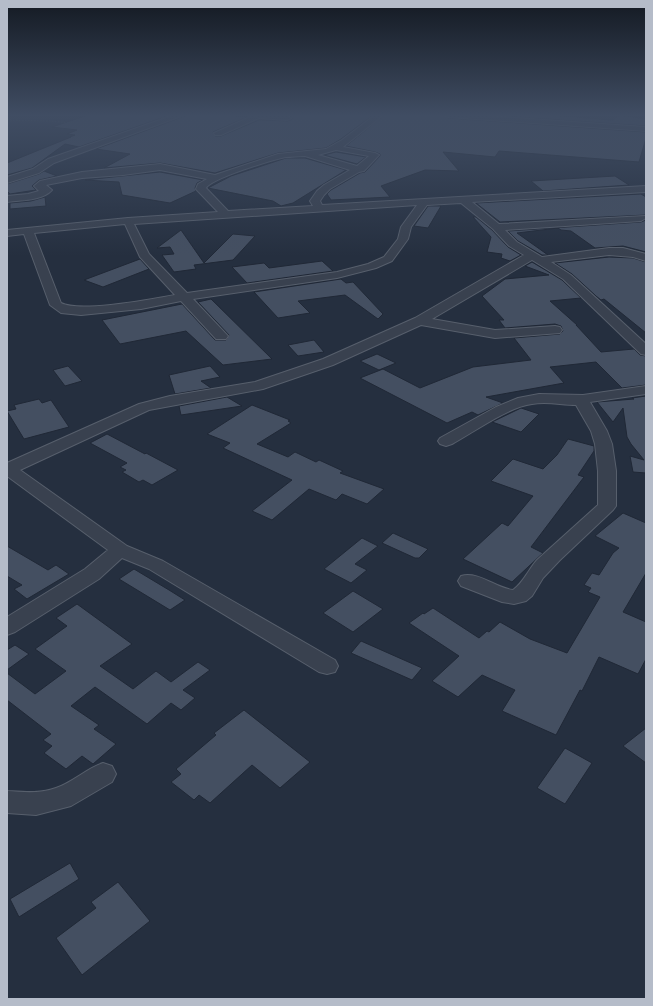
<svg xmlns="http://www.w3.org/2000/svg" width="653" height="1006" font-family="Mulish,sans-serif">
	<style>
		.building { fill: #444f61; stroke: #202836 }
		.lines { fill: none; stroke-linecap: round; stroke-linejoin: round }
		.minor-casing { stroke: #575f6c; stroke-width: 2 }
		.path { stroke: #45595d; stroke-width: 1; stroke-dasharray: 1.5 1.5; stroke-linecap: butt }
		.minor { fill: #39414f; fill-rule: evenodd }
	</style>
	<rect width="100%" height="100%" fill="#252f3f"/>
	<path class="building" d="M88,115H170L79,147L65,144L32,168L7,175V163L71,137H70L75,135L67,134L77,130L52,127Z
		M185,115H226L247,117L213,132L215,136H221L259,120L288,121L292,119L290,115H373L341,139L326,148L278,153L215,173L160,163L104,168L130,154L96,149L185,116Z
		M384,115H443L448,118L646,132V138L639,162L499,151L495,157L443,152L459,171L425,170L381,186L390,197L331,200L327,194L331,190L360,173L365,172L380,156V154L375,152L346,146Z
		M489,115H550L613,120L620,115L646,119V126Z
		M336,152L366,157L357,164L324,155Z
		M286,158H305L346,170L293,203L281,206L273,201L208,188L231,176Z
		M44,171L57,176L39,180L32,186L36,190L10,194L7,191V184L39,174Z
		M160,172L203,180L197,183L195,188L196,191L170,203L122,195L119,182L85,180Z
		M615,176L629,185L543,191L531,181Z
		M641,194L646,197V215L500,222L476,203Z
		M45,197L46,206L10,209V203L31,201Z
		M428,206H441L428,228L414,226Z
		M473,217H476L492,230L508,247L521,255L510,261L501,258L502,254L487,252L491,237Z
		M646,220V252L623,246L595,248L571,231L561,230L558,228L517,233L548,255H542L518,241L508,231L641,222Z
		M181,230L204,263L233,234L255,236L233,260L194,265L196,269L174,272L162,255L174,254L170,247L157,248Z
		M609,257L633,258L646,262V333L604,299L601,300L596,296L572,274L555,263Z
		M140,259L149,269L103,287L84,280Z
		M322,261L333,271L247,283L232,267L264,263L269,268Z
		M532,262L562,280L581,298L550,301L577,325H576L601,352L634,349L640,355L646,356V385L622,388L596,362L550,367L564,383L486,397L503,403L478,415L472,412L447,423L360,378L383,369L420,388L473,367L531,360L514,338L560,334L563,331L561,326L555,324L505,328L499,320H504L482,296L505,279L549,275L525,266Z
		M341,279L346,283L353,282L383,314L378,319L345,295L298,301L310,313L278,318L254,292Z
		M211,299L272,359L223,365L186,331L120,344L102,320L182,304L215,340H226L229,335L198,302Z
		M314,340L324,352L298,356L288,345Z
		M377,354L396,363L379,370L360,361Z
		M68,366L82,381L65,386L53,370Z
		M210,366L220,377L201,381L211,388L175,394L169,375Z
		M646,396V473L633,472L630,456L644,460L631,444L627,437L623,408L613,422L597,402L634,399L632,398Z
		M227,397L242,406L181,415L179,406Z
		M39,399L42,403L51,400L69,427L24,439L7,411L16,409L14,405Z
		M252,405L290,420L288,421L291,423L257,444L288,457L295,452L316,462L319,460L343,471L340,473L384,489L367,504L342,494L336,500L309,489L272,520L252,511L292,480L223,448L230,443L207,434Z
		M521,408L539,414L521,432L492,422Z
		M107,434L145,454L146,453L178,470L152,485L143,480L139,482L122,472L126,470L120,467L127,463L90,443Z
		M568,439L594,446V451L578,475L584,477L531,547L543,553L512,582L463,559L502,523L508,526L533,496L491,481L513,459L543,469L557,455Z
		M623,513L646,523V573L623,612L646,622V659L638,674L599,657L582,691L580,690L556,735L502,711L515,690L482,675L458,697L432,681L459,656L409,623L423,613L424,614L433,608L479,638L487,631L489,632L500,622L530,639L567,653L600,597L588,592L591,588L584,585L592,573L599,575L613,553L619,548L595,536Z
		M393,533L428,549L419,558H415L382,543Z
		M362,538L378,546L355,564L367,570L351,583L324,569Z
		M7,546L48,570L56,565L69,574L27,599L14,589L22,585L7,576Z
		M134,569L169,590L185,600L170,610L119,579Z
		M353,591L383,609L353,632L323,613Z
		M77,604L132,644L100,666L133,689L156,671L171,682L198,662L210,670L183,690L195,698L181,710L171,703L147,724L95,687L71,706L99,725L94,729L116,744L93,764L82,756L66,769L44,753L52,746L43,740L51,734L7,700V673L35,694L66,671L35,649L67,626L56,618Z
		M361,641L422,668L412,680L351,653Z
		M15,645L29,654L7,670V650Z
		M244,710L310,762L280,788L252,765L210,803L199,795L194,800L171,782L181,774L176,769L216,735L214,733Z
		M646,728V763L623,746Z
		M565,748L592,763L565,804L537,788Z
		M70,863L79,879L19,917L10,899Z
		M118,882L150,921L82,975L56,938L96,908L91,902Z"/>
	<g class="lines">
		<g class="minor-casing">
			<path id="minor" d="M174,115H184L54,163L39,173L7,183V177L33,169L48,159Z
				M249,115C259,115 283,112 291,118L287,120L259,118L221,135H215L214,133L250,117Z
				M375,115H383L343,147L375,153L379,155L364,171L359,172L330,189L324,195L320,201L322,205L646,186V192L472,202L499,224L645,216L646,218L641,221L505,230L517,242L542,257L609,248H623L646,254V261L633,257L609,255L551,262L571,275L646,344V355L641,354L563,279L532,260L432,319L495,330L555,326L560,327L562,330L560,333L495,338L421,325L333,365L263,389L149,410L20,470L127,546L163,561L335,660L338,666L335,672L327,674L319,672L149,569L122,558L99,579L15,632L7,635V617L85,569L108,550L7,476V463L139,404L170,396L255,382L323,359L415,318L524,255L509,246L493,229L461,203L427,205L411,227L408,239L392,261L376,268L337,278L193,299L228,336L226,339H216L181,301L141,309L81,315L61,313L50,305L24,234L7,236V230L128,218L218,212L196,189L198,184L207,179L160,170L123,175L82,178L46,185L52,190C42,201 21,200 7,202V196L28,194L39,191L34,186L40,181L82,172L160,164L215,175L278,154L326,149L342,140ZM336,150L369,156L357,166L318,155ZM305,156L350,170L324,185L317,191L310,201L313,206L228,211L206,188C212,178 272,160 286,157C292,157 299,156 305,156ZM417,205L401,227L398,239L384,257L368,264L337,272L187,293L149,254L134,224ZM125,224L140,257L175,295C152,299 80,313 61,303L34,233Z
				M444,115H472L646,127V131L448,117Z
				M646,386V394L590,402L607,431L612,444L616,471V506L613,510L560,560L543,578L532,596L526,601L514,604L502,602L461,586L458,581L461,576C479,571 495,588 513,590C523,583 529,569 537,560L598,505V471L595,444L591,431L576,405C561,405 547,401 532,404C508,407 474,432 452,444L446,446L440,444L438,441L440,438L496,407L518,398L539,394L583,395Z
				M103,763L112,766L116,774L112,782L71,806L36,815L7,813V791C23,792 40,794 56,788C73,782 86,769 103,763Z"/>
		</g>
		<path class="path" d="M7,120L51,121L98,126L116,125"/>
		<use href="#minor" class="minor"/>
	</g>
	<linearGradient id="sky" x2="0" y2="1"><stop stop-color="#141a23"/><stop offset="0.45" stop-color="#404d63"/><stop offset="1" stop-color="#404d63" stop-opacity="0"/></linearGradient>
	<rect width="653" height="256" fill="url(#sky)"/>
	<rect width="653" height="1006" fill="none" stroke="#b5bcc9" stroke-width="16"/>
</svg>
